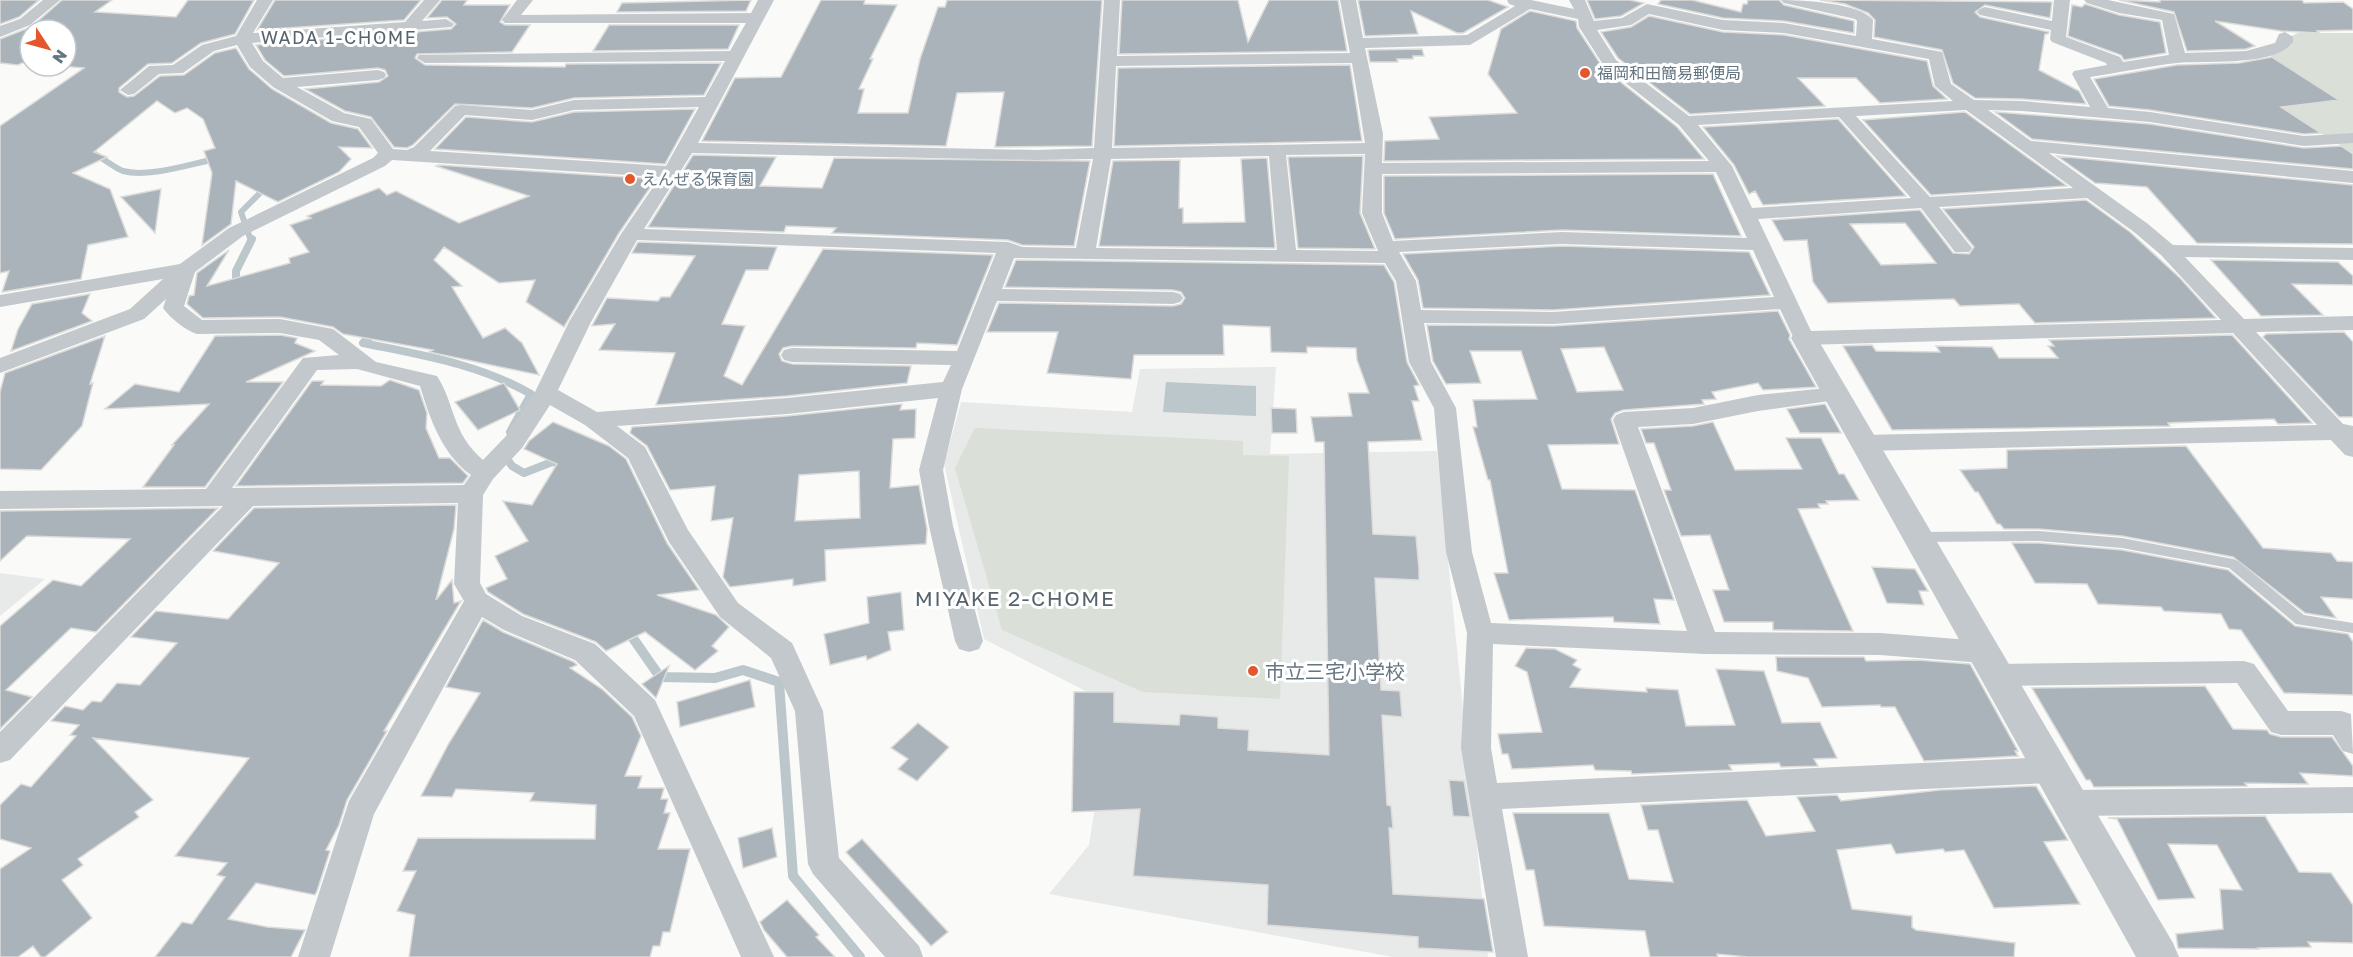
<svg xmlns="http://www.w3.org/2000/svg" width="2353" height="957" font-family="'Golos Text','Noto Sans JP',sans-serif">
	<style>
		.built { fill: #e8e9e9 }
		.green { fill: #dadfd7 }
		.water { fill: #bbc7cb }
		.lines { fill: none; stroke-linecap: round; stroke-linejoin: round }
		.stream-far2 { stroke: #bbc7cb; stroke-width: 6 }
		.stream-far1 { stroke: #bbc7cb; stroke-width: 8 }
		.stream { stroke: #bbc7cb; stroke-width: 10 }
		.building { fill: #aab3b9; stroke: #dcdcda; stroke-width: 1.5; fill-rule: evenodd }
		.service { fill: #c3c8cc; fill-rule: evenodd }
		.minor { fill: #c3c8cc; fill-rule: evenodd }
		.tertiary { fill: #c3c8cc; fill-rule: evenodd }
		.poi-dot { fill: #e4572e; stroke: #fff; stroke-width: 2 }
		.labels { text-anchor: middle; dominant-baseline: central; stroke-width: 6; stroke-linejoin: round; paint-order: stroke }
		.far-poi-label { font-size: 16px; fill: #657683; stroke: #fff; text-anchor: start }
		.far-neighbourhood-label { font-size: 18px; letter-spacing: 1.5px; fill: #57646e; stroke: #fff }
		.poi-label { font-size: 20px; fill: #657683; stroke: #fff; text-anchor: start }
		.neighbourhood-label { font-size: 21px; letter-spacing: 1.5px; fill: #57646e; stroke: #fff }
	</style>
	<rect width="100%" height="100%" fill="#fafaf8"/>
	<path class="built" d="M1276,367L1270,454L1437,451L1488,957H1393L1049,894L1089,845L1111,704L984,639L944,464L961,402L1132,412L1140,369Z
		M0,573L45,579L0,616Z"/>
	<path class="green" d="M2298,33H2353V153L2284,110L2216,64L2235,63L2300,101L2332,98L2271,57L2273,45Z
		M975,428L1243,441V455L1289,456L1280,699L1143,692L1002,630L955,468Z"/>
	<path class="water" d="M1166,382L1256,386V416L1163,412Z"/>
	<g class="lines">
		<path class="stream-far2" d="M95,154C102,158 118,170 123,171C148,178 190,164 216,159
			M251,241L241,212L268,185"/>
		<path class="stream-far1" d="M236,288V271L252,239
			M376,331L363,343C421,355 479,364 531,394L510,432
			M503,453L512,466L524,473L552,462L563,464"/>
		<path class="stream" d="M628,631L660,677L715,678L743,670L779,682L793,876L860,957"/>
	</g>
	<path class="building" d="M0,0H39L19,17L0,24Z
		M62,0H112L95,12L176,17L188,0H254L235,34L201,43L172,63L148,64L119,88V92L127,97L134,96L160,76L184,75L215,53L236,48L249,69L272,89L331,123L358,129L372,148L339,147L351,159L339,172L278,202L236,181L231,224L202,245L212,173L204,151L215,148L203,119L187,108L175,113L157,101L94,152L107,157L73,173L110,189L128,237L88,245L81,279L2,292L9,271L0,273V126L84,68L61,66H66V30H30V63H22L18,65L0,63V39L31,27Z
		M275,0H421L404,20L257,30Z
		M442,0H467L464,5H510L500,22L505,25H530L512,52L417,54L415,58L425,65L565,67L566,64L721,63L704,95L574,98L532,108L455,104L413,145L407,148L394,147L371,117L345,111L305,89L379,82L388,76L385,70L378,68L284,76L265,60L256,45L451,29L456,24L447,17L427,18Z
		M751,0L746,11L617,12L622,3Z
		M821,0H865L864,4L897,5L870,59H873L859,89H864L858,113H908L920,59L938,7H945L947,0H1102L1092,146L995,147L1004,92L957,93L946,146L702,141L735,78L781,77Z
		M1122,0H1238L1248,42L1269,0H1338L1347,51L1119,54Z
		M1358,0H1488L1508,7L1463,33H1457L1411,11L1418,34L1365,36Z
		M1587,0H1630L1644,3L1621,16L1595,19Z
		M1661,0H1692L1741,12L1743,4H1747L1748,0H1779L1784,5L1854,21V33L1784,21L1723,18L1658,4Z
		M1820,0L2052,2L2050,18L1985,5L1975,12L1980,17L2049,32L2048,34H2045L2039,70L2079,91L2086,104L2022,99L1975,98L1953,83L1942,50L1874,37L1875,20L1868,13L1845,4Z
		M2119,0L2160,2V0H2302L2304,3L2343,2L2353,9V30L2317,31L2319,33L2281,31L2215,21L2255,46L2246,49L2187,51L2174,12Z
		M2085,4L2119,15L2160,22L2166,53L2124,60L2121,55L2068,36L2072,5L2082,7Z
		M1530,11L1576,21L1577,28L1603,68L1677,127L1704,159L1384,161L1385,141L1439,139L1429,117L1517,113L1488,74L1501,29Z
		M1649,16L1723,32L1784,35L1927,61L1933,86L1947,99L1880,103L1856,78H1798L1825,106L1690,114L1618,58L1601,32L1631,27Z
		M609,25H739L728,49L593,51Z
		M1422,49L1424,56H1413V59H1397L1398,62H1370L1368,50Z
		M2272,57L2339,100L2281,107L2321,133L2304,134L2150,110L2109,106L2094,79L2177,65L2239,63Z
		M1350,65L1362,141L1114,146L1118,68Z
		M695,109L665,164L435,149L466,117L532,122L574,112Z
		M1965,112L2067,186L1931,195L1863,120Z
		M1995,112L2150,124L2304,148L2341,146L2353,154V169L2032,139Z
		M1838,119L1906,196L1763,205L1755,191L1749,194L1734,165L1703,127Z
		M693,155L776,157L760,186L822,188L834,158L1090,161L1074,246L1022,245L1008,240L832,233L836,228L786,226L784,232L648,227Z
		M1363,156L1360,213L1375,249L1298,248L1288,157Z
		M2057,156L2353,185V244L2197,243L2147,187L2095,183Z
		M1267,158L1275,248L1099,246L1113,161L1180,160L1179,208H1183V223L1245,222L1241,159Z
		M438,165L656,179L619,233L564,327L526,302L535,280L499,283L444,247L434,260L462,286L452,287L483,338L505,328L522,343L539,375L429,352L433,350L343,334L333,327L280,317L203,318L187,304L189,296L194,295L197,273L229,250L207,286L290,263L289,258L309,252L290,225L311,218L307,216L379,188L387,195L396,191L459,223L529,196L436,166Z
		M1713,174L1741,236L1562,230L1395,239L1384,213V176Z
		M161,189L155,233L121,197Z
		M2086,200L2130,232L2180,278L2216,318L2035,323L2019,304L1960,306L1954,299L1828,303L1813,282L1807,240L1784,241L1772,220L1920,210L1953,253L1969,254L1974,247L1943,209ZM1905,223L1936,263L1881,265L1850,224Z
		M638,242L777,247L768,270H746L722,324L745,326L724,376L742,385L823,249L993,255L957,345L917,343L916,348L792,346L783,348L779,354L782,361L792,364L911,366L907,383L787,396L656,405L675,353L599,350L615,324L592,326L607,298L658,301L661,297H670L695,256L632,253Z
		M1562,246L1749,252L1770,295L1553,310L1423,308L1418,280L1403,254Z
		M1016,260L1384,265L1394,282L1407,362L1419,385L1414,386L1419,401H1412L1422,440L1368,442L1373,534L1416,536L1419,569V580L1375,578L1381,690L1400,691L1402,717L1382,715L1387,805L1391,806L1393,828H1389L1393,894L1484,899L1493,952L1418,948V937L1267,925L1268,885L1133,876L1140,809L1072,812L1074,692H1114V722L1179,725L1180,714L1218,717V728L1249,730L1248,750L1329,755L1324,442H1315L1311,417L1352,416L1348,393H1369L1357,360L1356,348L1307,347V353L1271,352L1270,327L1223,325L1224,355H1134L1131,379L1047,373L1058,332H987L999,303L1173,306L1181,304L1185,298L1181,292L1173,290L1005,287Z
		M2211,260L2338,262L2353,276V285L2292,284L2323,315L2261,316Z
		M90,294L82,313L92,321L11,351L18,329L32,304Z
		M1778,311L1790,335L1789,339L1816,387L1763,390L1758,383L1712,392L1716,399L1702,400L1704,404L1623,410L1615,413L1611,419L1619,444L1548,445L1562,489L1635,490L1674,600L1654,599L1660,624L1614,622L1613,617L1509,620L1494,573H1508L1490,480H1488L1473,427H1477L1473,400L1537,399L1521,351H1470L1481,383L1446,384L1433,361L1427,325L1553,326ZM1604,347L1623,390L1577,392L1561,349Z
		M2344,332L2353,342V417H2339L2263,337L2266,334Z
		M280,335L297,338L295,343L315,351L246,382H283L205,487H143L174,445H172L209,404L105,409L135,384L179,392L215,336Z
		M2232,335L2312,423L2278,424L2274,419L2168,423L2170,426L1892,430L1843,346L1872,345L1876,351L1940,352L1936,346L1992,347L1999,358H2058L2048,346H2054L2049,340Z
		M105,336L90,384L93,383L82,426L41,470L0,469V392L5,373Z
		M390,380L419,390L427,413L426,428L439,458H450L468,476L463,483L236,486L312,381H324L321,385L381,386Z
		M504,383L520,410L478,430L455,402Z
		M902,404L900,410L916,409L915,438L893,439L890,488L919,485L927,529L926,544L825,550L826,581L793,586V579L730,587L723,577L733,518L711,521L715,486L670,490L647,446L630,433L632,427L787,416ZM859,471L860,518L795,521L799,475Z
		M1825,404L1841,433H1800L1787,409Z
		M1271,408L1296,409L1297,433H1272Z
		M553,422L609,446L626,459L667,543L699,590L657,595L716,615L729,627L712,646L718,651L695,670L645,632L606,651L596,642L523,614L488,592L486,588L507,579L495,556L528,541L503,501L532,505L557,464L524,449L529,441Z
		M1713,422L1735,470L1802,469L1786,438H1821L1839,474H1844L1859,500L1826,501L1828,504H1818L1820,508L1798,509L1853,631L1773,630V622H1724L1713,590H1729L1710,535L1681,536L1664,490H1671L1654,443H1646L1641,429L1693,426Z
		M2186,446L2263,548L2331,553L2337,561L2353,562V599L2321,597L2336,618L2305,613L2233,557L2122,536L2039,529H2004L2000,524H1997L1978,492H1975L1960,470L2007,468V450Z
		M456,505L454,529L436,600L452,580L454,603L461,601L384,731H387L347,800L339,825L326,850L330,851L317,891L315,895L256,883L228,919L267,927L305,930L291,957H155L182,922L192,924L225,877L217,875L227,863L175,856L249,758L93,738L153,800L135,812L139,817L78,859L83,865L62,880L92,918L45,957H41L33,946L18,957H0V869L31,848L0,839V805L21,784L31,787L76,736L70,735L79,725L51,721L65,706L83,710L92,701L101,702L117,683L140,685L177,643L131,637L156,611L228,619L279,563L213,551L254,508Z
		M218,508L96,632L71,628L6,690L32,697L0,729V626L53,580L81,586L130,539L27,536L0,561V511Z
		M2012,543H2039L2122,550L2228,570L2295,626L2348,634L2353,642V695L2284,693L2241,630L2229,629L2221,614L2164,611L2161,607L2098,604L2087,584L2035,583Z
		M1872,567L1915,569L1928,591H1919L1924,605L1887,603Z
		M901,592L904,630L888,632L891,650L867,660L866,656L830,665L824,634L869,623L867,597Z
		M483,620L503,632L574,662L577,665L570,668L602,689L632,717L641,736L625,776H642L638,788H664L661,799H668L664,813H670L658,849H690L670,932H663L660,946H653L650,957H409L415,915L397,911L416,871H403L418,838L595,839L596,805L530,801L534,793L456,789L452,797L421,796L449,743L480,693L446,687Z
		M1526,648L1555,649L1577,660L1573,665L1581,669L1570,687L1647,692L1646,688L1678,690L1686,726L1735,725L1716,669L1764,671L1782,723L1820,722L1837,758L1814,759L1818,766L1781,767L1779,763L1729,765L1732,770L1632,774L1631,771L1595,770L1593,765L1512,769L1508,754H1502L1498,734L1542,732L1527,672L1515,666Z
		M1776,657H1864L1866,661L1917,660L1970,664L2018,751H2015L2018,756L1924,761L1895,707H1881L1880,705L1822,707L1808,678L1777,671Z
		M669,666L656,698L642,684Z
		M750,680L755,707L680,727L677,702Z
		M2205,686L2233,729L2267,730L2270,734L2281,737H2332L2353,766V776L2300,773L2308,784L2245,783L2247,786L2094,787L2090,780H2086L2032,688Z
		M918,723L949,747L917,781L898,769L908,759L891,748Z
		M1449,780L1464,781L1470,817L1453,816Z
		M2036,786L2068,840L2044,842L2080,904L1994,908L1964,850L1945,852L1943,849L1896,854L1891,844L1837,850L1852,909L1912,916V927L1916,930L2015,943L2014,957H1748L1717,954L1718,957H1650L1645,931L1544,926L1534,870H1526L1513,813H1609L1629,879L1673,882L1658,830H1648L1641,805L1747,800L1766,836L1815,831L1797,797L1837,795L1841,801L1940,790Z
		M2265,816L2299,872L2331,873L2353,905V943L2308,942L2311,947L2258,948L2259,949L2178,948L2176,934L2223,929L2220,889L2242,890L2217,845L2168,844L2195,898L2158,900L2117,819L2108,818Z
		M772,828L777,857L743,868L738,838Z
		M862,839L948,932L931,946L846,852Z
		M787,900L819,935L816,937L835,957H787L764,930L760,922Z"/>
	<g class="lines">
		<path class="service" d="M2039,531L2122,538L2233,559L2238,561L2304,615L2353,623V633L2296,624L2229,568L2122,548L2039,541L1918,542L1914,540L1912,537L1914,534L1918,532Z"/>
		<path class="minor" d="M43,0H60L30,25L0,37V26L20,19Z
			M257,0H273L253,33L405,22L424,0H440L422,21L446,19L454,24L451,27L252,43L263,61L283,78L378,70L384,72L386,75L384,78L378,80L297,87L344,113L371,119L393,149L407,150L414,147L455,106L461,105L532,110L574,100L705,97L725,61L425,63L417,58L419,55L730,51L746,23H505L502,20L517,0H533L521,15L751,13L758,0H774L698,143L1036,150L1094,148L1104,0H1120L1117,56L1350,53L1340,0H1356L1363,38L1467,35L1515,6L1509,4L1507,0H1531L1574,9L1569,0H1585L1594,21L1622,18L1647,4L1723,20L1784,23L1856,36L1857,21L1855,19L1784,3L1781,0C1803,0 1860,3 1873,20L1872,39L1942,52L1951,84L1974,100L2022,101L2090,107L2072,74L2074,71L2107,65L2106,63L2052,42L2050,39L2051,30L1980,15L1977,12L1980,9L1985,7L2052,21L2054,0H2070L2066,37L2120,57L2123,62L2169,55L2162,20L2119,13L2087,3L2084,0H2108L2174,14L2185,53L2246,51L2275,43L2279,34L2285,32L2293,37V42C2275,67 2206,60 2177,63C2148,66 2119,73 2090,77L2108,108L2150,112L2304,136L2353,133V143L2304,146L2150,122L2022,111L1988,110L2031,141L2353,171V183L2049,153L2148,224L2173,245L2353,248V260L2185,257L2244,319L2353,316V330L2256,332L2343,424L2353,426V457L2345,455L2331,440L1864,451L1856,449L1852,443L1856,437L1864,435L2317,425L2233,333L1804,345L1796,343L1780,309L1553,324L1424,323L1431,362L1456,408L1472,552L1491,623L1687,631L1613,420L1616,415L1624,412L1693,408L1758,395L1836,387L1844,389L1847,394L1844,399L1758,411L1693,424L1638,427L1715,632L1880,633L1983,641L1993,644L1997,652L1993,660L1983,663L1880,655L1705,654L1493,644L1491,748L1497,783L2050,757L2060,761L2065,770L2060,779L2050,783L1502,809L1528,957H1496L1461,748L1467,633L1446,552L1434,408L1409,362L1396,281L1385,263L1014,258L1002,289L1173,292L1180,294L1183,298L1180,302L1173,304L997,301L962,389L943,470L953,526L983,641L979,649L969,652L959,649L955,641L929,526L919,470L938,398L787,414L617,426L645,447L688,530L738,603L792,643L823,711L839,858L919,946L923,957H885L813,874L808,864L795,711L771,658L720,617L669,542L628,458L585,425L550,405L522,448L493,479L483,495L480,583L486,594L522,616L595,644L655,700L774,957H741L634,716L575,660L504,630L482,617L374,814L330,957H298L349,801L464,601L454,584L458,503L253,506L10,760L0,763V732L223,506L0,509V491L206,489L303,358L339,355L319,340L280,333L197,334C185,330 170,318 163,308L166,299L144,319L0,373V358L130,309L163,279L0,307V295L180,264L229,228L373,158L378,153L359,127L332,121L273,87L250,67L237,45L214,51L183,73L159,74L134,94L128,95L120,90L149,66L173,65L202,45L236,36ZM1530,9L1578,19L1579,27L1604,66L1679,125L1709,161L1382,163L1383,134L1365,48L1470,45ZM1649,14L1723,30L1784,33L1929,59L1935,86L1953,101L1689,116L1616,60L1597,30L1631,25ZM1352,63L1365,143L1112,148L1116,66ZM699,107L666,166L430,151L465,115L532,120L574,110ZM1966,110L2073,188L1930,197L1856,116ZM1839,117L1911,198L1752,208L1732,166L1698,125ZM692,153L1036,160L1093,159L1076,248L1022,247L1008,242L644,229ZM1365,154L1362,213L1378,251L1296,250L1286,155ZM1269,156L1277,250L1096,248L1111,159ZM392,160L660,177L621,234L569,322L535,392L506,436L483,460C451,432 456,406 437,376L376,362L333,329L280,319L202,320L184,306L195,272L243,236L385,166ZM1716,172L1747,238L1562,232L1393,241L1382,213V174ZM2087,198L2134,232L2161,255L2221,320L1811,331L1758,219L1921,208L1955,252H1969L1972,248L1939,207ZM637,240L996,253L957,351L792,348L784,350L781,355L784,360L792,362L951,365L943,382L787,398L597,412L558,390L591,322ZM1562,244L1753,250L1774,297L1553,312L1421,310L1416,281L1399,252ZM357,369L420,386C430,419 442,454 471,475L464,485L232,488L317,370Z
			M2244,661L2254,664L2288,711H2341L2351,714L2353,754L2343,751L2333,735H2281L2271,732L2237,683L1996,686L1986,683L1982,675L1986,667L1996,664Z
			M2353,787V813L2069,816L2058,812L2054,803L2058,794L2069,790Z"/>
		<path class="tertiary" d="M1804,330L1813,332L1817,338L2173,943L2179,957H2136L1791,338L1795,332Z"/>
	</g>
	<g class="poi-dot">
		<circle cx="1585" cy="73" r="6"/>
		<circle cx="630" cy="179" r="6"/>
		<circle cx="1253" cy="671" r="6"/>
	</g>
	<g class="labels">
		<g class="far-poi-label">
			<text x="1597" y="73">福岡和田簡易郵便局</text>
			<text x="642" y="179">えんぜる保育園</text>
		</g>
		<g class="far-neighbourhood-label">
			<text x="339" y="37">WADA 1-CHOME</text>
		</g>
		<g class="poi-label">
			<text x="1265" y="671">市立三宅小学校</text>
		</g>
		<g class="neighbourhood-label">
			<text x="1015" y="598">MIYAKE 2-CHOME</text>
		</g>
	</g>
	<g transform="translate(48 48) rotate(126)"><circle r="28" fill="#ffffff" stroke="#c1c8cd" stroke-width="1.5"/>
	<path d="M0-4.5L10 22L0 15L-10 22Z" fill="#e4572e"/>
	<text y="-9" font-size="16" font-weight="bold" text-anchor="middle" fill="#657683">N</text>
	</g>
</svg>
